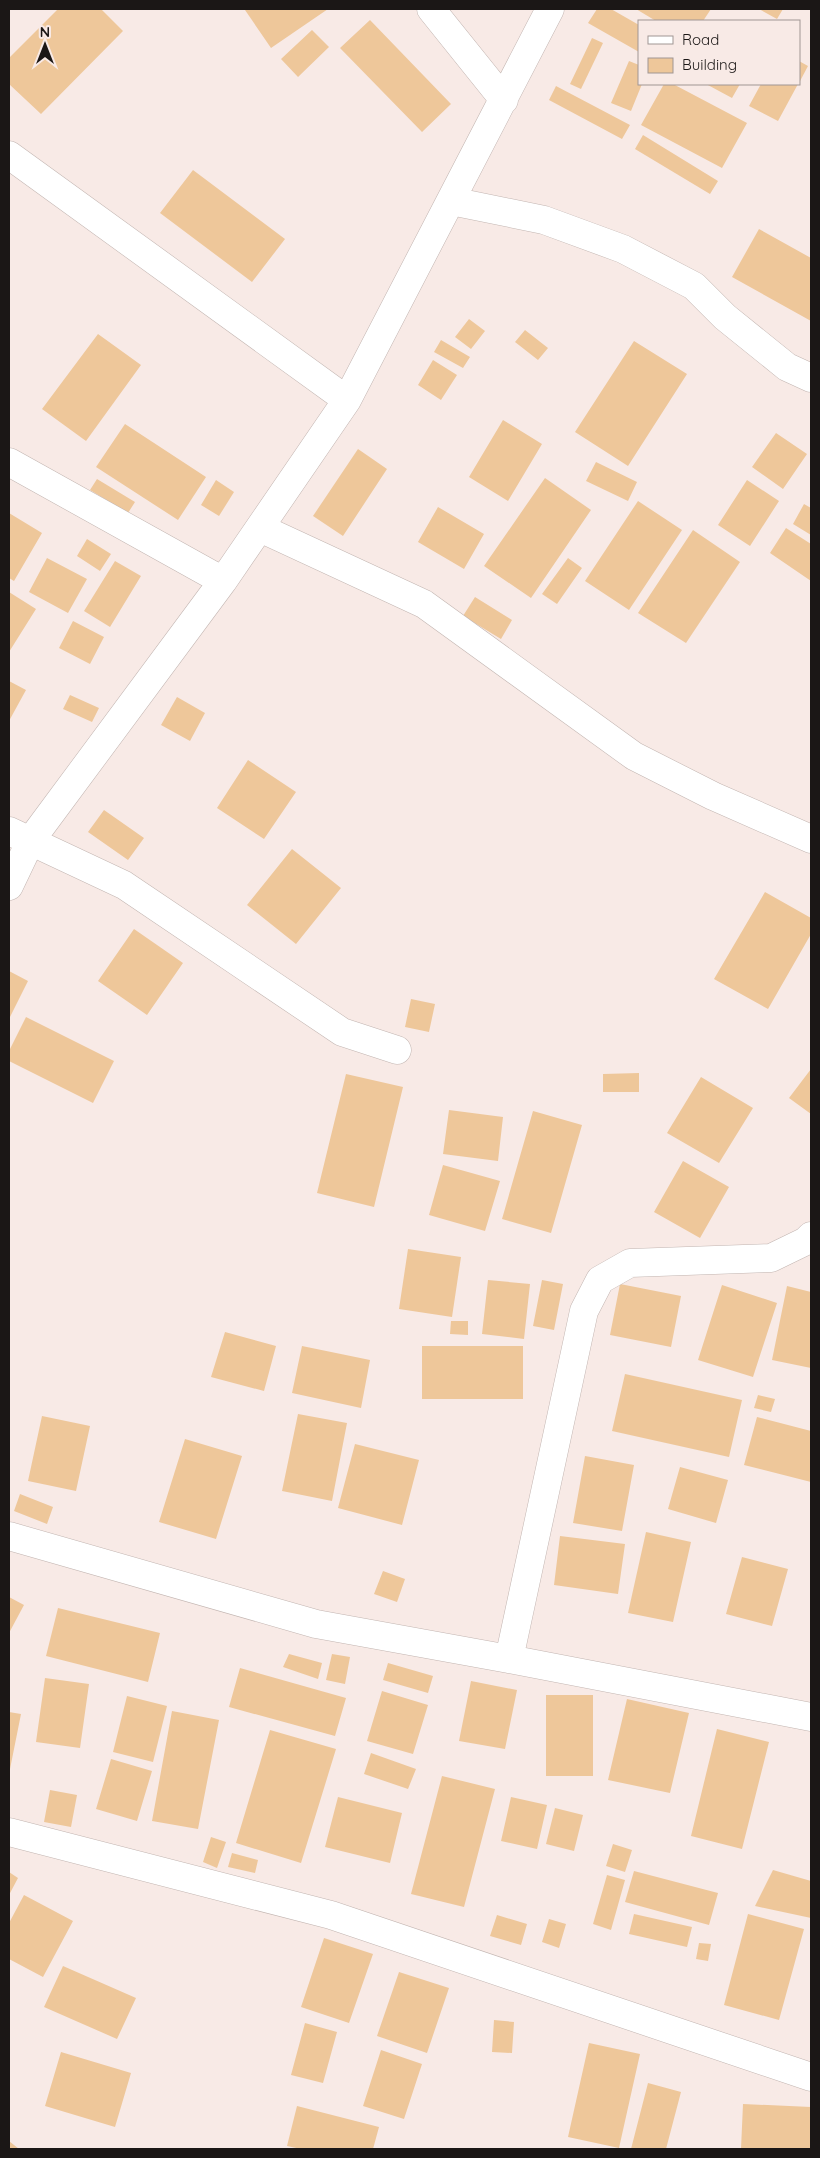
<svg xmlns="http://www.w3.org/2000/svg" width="820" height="2158" font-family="Quicksand,sans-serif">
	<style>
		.building { fill: #eec79a }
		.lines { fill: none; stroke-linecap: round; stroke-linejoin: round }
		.street-casing { stroke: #c2b5b1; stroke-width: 29 }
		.street { stroke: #fff; stroke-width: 28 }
	</style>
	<rect width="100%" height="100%" fill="#f8eae6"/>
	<path class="building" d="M58,9H101L123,31L41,114L9,84V58Z
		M247,9H328L271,48L245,10Z
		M597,9H611L639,25V52L588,23Z
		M636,9H711L703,21H656Z
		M759,9H783L777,19Z
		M370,20L451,104L422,132L340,48Z
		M312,30L329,47L298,77L281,59Z
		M592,38L603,43L581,89L570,84Z
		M629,61L639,65V84H642L631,111L611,103Z
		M799,61L808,66L799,83Z
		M664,84H673L747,123L722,168L641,125Z
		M706,84H740L732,98Z
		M761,84H798L778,121L749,106Z
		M556,86L630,125L622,139L549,100Z
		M643,135L718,181L710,194L635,149Z
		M193,170L285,239L252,282L160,213Z
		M759,229L811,258V321L732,277Z
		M469,319L485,331L471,349L455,337Z
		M525,330L548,348L538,360L515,342Z
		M98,334L141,365L86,441L42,409Z
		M441,340L470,357L463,368L434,352Z
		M634,341L687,374L628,466L575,432Z
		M433,360L457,375L441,400L418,385Z
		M503,420L542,444L508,501L469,477Z
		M125,424L206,477L178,520L96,467Z
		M776,433L807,454L783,489L752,467Z
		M358,449L387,469L343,536L313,516Z
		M596,462L637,482L628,501L586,481Z
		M545,478L591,510L531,598L484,566Z
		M97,479L135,502L128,513L90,490Z
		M216,480L234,492L219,516L201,505Z
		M747,480L779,501L750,546L718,525Z
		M638,501L682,530L629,610L585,581Z
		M804,504L811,508V535L793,524Z
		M438,507L484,534L464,569L418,542Z
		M9,513L42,533L14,581L9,578Z
		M786,528L811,544V581L770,553Z
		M693,530L740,562L686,643L638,613Z
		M87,539L111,554L100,571L77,556Z
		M47,558L87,579L68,613L29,592Z
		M568,558L582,568L557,604L542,594Z
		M115,561L141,576L110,627L84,611Z
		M9,592L36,609L9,652Z
		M475,597L512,620L501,639L463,616Z
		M73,621L104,637L90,664L59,648Z
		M9,681L26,690L9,721Z
		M70,695L99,708L92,722L63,709Z
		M177,697L205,713L190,741L161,725Z
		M248,760L296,792L264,839L217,808Z
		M104,810L144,838L128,860L88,832Z
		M292,849L341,888L296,944L247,905Z
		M765,892L811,918V934L768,1009L714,979Z
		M134,929L183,963L147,1015L98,981Z
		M9,971L28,981L9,1019Z
		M411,999L435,1004L429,1032L405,1027Z
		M26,1017L114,1061L93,1103L9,1061V1051Z
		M811,1069V1114L789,1098Z
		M639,1073V1092H603V1074Z
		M346,1074L403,1087L374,1207L317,1193Z
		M701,1077L753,1108L719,1163L667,1133Z
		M449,1110L503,1117L498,1161L443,1154Z
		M533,1111L582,1125L551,1233L502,1219Z
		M683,1161L729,1187L700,1238L654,1212Z
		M443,1165L500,1181L485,1231L429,1215Z
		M408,1249L461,1257L452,1317L399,1309Z
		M488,1280L530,1284L524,1339L482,1334Z
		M542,1280L563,1284L554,1330L533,1326Z
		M620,1284L681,1296L671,1347L610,1335Z
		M722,1285L777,1303L753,1377L698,1360Z
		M787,1286L811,1292V1368L772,1360Z
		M451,1321H468V1335L450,1334Z
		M225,1332L276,1346L264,1391L211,1377Z
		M302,1346L370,1360L361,1408L292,1393Z
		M422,1346H523V1399H422Z
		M625,1374L742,1400L729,1457L612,1431Z
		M758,1395L775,1399L771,1412L754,1408Z
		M298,1414L347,1423L332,1501L282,1491Z
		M42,1416L90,1426L76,1491L28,1481Z
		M757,1417L811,1431V1482L744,1465Z
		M185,1439L242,1456L216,1539L159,1522Z
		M355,1444L419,1460L402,1525L338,1508Z
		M585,1456L634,1465L622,1531L573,1523Z
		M680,1467L728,1480L716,1523L668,1509Z
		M20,1494L53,1507L47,1524L14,1511Z
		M646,1532L691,1542L673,1622L628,1613Z
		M560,1536L625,1544L618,1594L554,1585Z
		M742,1557L788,1569L772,1626L726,1614Z
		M383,1571L405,1579L397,1602L374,1594Z
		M9,1597L24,1605L9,1633Z
		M58,1608L160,1633L148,1682L46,1656Z
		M289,1654L322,1663L318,1679L283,1667Z
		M332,1654L350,1657L345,1684L326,1680Z
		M388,1663L433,1676L428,1693L383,1680Z
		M240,1668L346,1698L335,1736L229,1707Z
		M45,1678L89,1684L80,1748L36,1742Z
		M471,1681L517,1690L505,1749L459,1741Z
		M382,1691L428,1705L413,1754L367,1741Z
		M546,1695H593V1776H546Z
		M127,1696L167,1706L153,1762L113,1752Z
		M627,1699L689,1713L670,1793L608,1780Z
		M172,1711L219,1720L198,1829L152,1821Z
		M9,1712L21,1714L10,1769H9Z
		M717,1729L769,1742L742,1849L691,1836Z
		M270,1730L336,1749L301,1863L236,1843Z
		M371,1753L416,1769L408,1789L364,1774Z
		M111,1759L152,1771L137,1821L96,1809Z
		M442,1776L495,1789L464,1907L411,1894Z
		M50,1790L77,1795L71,1827L44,1822Z
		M338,1797L402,1813L390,1863L325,1847Z
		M511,1797L547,1805L537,1849L501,1841Z
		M555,1808L583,1815L574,1851L546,1844Z
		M211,1837L226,1842L217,1868L203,1862Z
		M613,1844L632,1850L625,1872L606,1866Z
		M232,1853L258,1860L255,1873L228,1867Z
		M773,1870L811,1881V1918L755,1906Z
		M634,1871L718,1893L709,1925L625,1902Z
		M9,1872L18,1878L9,1895Z
		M607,1875L625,1880L611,1930L593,1924Z
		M24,1895L73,1921L43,1977L9,1959V1923Z
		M634,1914L692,1927L687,1947L629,1934Z
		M748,1914L804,1929L779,2020L724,2005Z
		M497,1915L527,1924L521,1945L490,1936Z
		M549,1919L566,1924L559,1948L542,1942Z
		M324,1938L373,1954L349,2023L301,2007Z
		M699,1943L711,1944L708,1961L696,1959Z
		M63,1966L136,1998L117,2039L44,2007Z
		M399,1972L449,1988L427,2053L377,2036Z
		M494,2020L514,2022L512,2053L492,2052Z
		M305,2023L337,2032L323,2083L291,2075Z
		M589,2043L640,2054L619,2148L568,2137Z
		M381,2050L422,2064L404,2119L363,2106Z
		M61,2052L131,2073L115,2127L45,2106Z
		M648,2083L681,2092L666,2149H631Z
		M743,2104L811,2107V2149H741Z
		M297,2106L379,2127L373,2149H301L287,2146Z
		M9,2141L19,2149H9Z"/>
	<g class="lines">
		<g class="street-casing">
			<path id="street" d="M431,9L504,100
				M9,155L347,400
				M451,201L544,220L623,249L694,286L725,317L787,367L811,378
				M9,462L223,581
				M260,528L424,604L634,756L713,796L811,839
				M9,831L124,885L342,1032L397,1050
				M9,886L31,840L223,581L347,400L550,9
				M9,1536L316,1624L509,1659L811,1717
				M509,1659L584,1311L600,1280L630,1263L771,1258L806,1241L811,1236
				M9,1832L331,1915L811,2077"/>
		</g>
		<use href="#street" class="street"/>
	</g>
	<rect width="820" height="2158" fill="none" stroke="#1b1716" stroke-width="20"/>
	<rect x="638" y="20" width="162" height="65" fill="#f8eae6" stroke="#a09693"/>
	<rect x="648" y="36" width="25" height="8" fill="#ffffff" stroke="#a09693"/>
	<text x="682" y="45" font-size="15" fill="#1b1716">Road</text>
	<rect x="648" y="58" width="25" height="15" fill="#eec79a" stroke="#a09693"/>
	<text x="682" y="70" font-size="15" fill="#1b1716">Building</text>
	<g transform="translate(45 45)" stroke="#f8eae6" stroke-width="4" paint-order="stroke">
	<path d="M0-4L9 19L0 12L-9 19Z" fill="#1b1716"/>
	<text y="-8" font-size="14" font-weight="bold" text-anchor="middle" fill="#1b1716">N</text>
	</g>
</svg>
